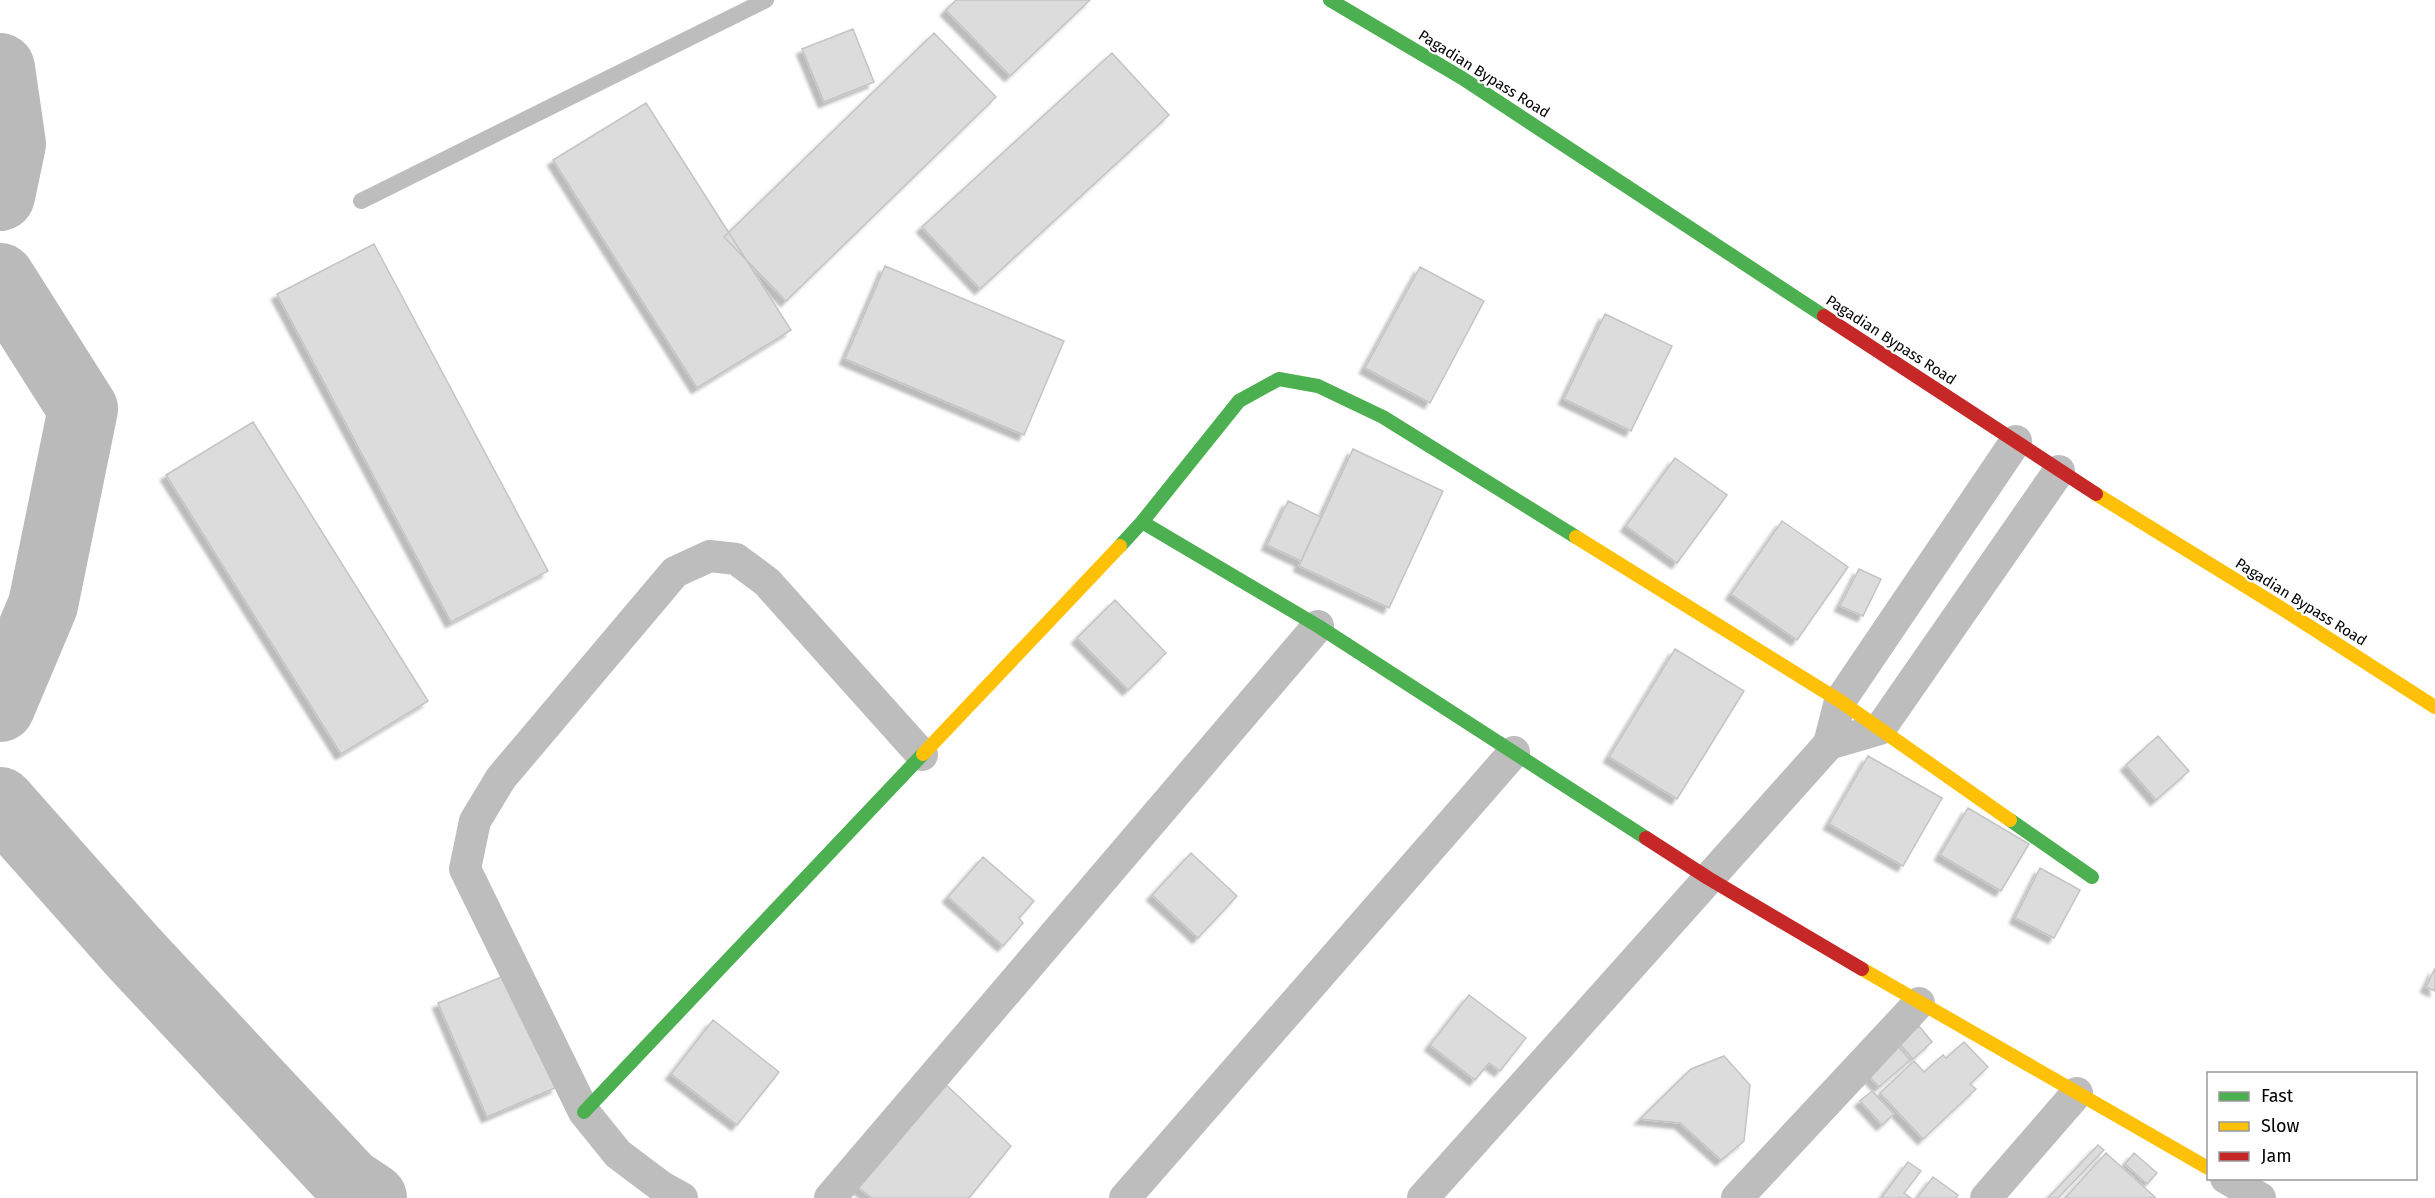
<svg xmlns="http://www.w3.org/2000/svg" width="2435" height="1198" font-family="'Fira Sans',sans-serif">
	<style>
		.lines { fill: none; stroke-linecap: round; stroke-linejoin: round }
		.river { stroke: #bababa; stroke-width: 70 }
		.building { fill: #dcdcdc; stroke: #c4c4c4; stroke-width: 1.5; filter: url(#shadow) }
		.lane { stroke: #bdbdbd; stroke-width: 16 }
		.street { stroke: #bdbdbd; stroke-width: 32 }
		.fast { stroke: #4caf50; stroke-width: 14 }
		.slow { stroke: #ffc107; stroke-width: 14 }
		.jam { stroke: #c62828; stroke-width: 14 }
		.labels { text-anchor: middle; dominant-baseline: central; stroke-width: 4.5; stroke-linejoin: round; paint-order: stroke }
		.street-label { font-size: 15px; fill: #000; stroke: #fff }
	</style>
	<defs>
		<filter id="shadow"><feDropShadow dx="-5.5" dy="5.5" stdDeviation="1.5" flood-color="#0004"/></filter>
	</defs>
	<rect width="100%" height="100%" fill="#fff"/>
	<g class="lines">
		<path class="river" d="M0,68L11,144L0,196
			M0,278L83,409L43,605L0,707
			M0,802L134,953L348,1182L372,1198"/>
	</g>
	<path class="building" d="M956,0H1090L1010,76L946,10Z
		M853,29L874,82L824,102L802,49Z
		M934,33L996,97L786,301L724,237Z
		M1112,53L1169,115L980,289L922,227Z
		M646,103L791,330L697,388L553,160Z
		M374,244L548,571L451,622L277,294Z
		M885,266L1064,341L1024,435L845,359Z
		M1420,267L1484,301L1430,403L1365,368Z
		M1605,314L1672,346L1631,431L1564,399Z
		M253,422L428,701L341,754L166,475Z
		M1353,449L1443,491L1389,608L1299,566Z
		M1675,458L1727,495L1677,563L1626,526Z
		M1288,501L1321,517L1301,561L1267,545Z
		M1782,521L1848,567L1797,640L1731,594Z
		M1859,569L1881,579L1863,616L1840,606Z
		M1115,600L1166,653L1128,690L1077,638Z
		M1675,649L1744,691L1677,799L1609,757Z
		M2158,736L2189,771L2156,800L2126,765Z
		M1868,756L1942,798L1903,866L1829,824Z
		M1968,808L2029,844L2001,891L1940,855Z
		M1191,853L1237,896L1198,938L1152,895Z
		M983,857L1034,901L1019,918L1023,923L1003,946L948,897Z
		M2040,868L2080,890L2054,938L2015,918Z
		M2435,968V991L2426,987Z
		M509,974L557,1087L487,1117L438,1003Z
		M1469,995L1526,1038L1500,1071L1489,1063L1475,1080L1430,1045Z
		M713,1020L779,1072L737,1125L671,1074Z
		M1919,1026L1932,1042L1913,1059L1899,1043Z
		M1964,1042L1988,1067L1970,1084L1976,1089L1923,1139L1880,1093L1914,1061L1924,1072L1943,1055L1946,1058Z
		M1897,1045L1910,1060L1879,1087L1866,1073Z
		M1724,1056L1750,1085L1744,1141L1721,1160L1680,1123L1640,1119L1691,1069Z
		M941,1080L1011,1146L969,1198H872L856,1186Z
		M1872,1091L1894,1114L1882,1125L1860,1101Z
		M2098,1145L2104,1150L2058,1198H2048Z
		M2106,1153L2155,1197L2153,1198H2065Z
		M2134,1153L2157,1173L2147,1184L2125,1164Z
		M1908,1162L1921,1171L1904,1193L1911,1198H1881Z
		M1933,1177L1958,1195L1956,1198H1917Z"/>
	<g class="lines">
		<path class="lane" d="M361,201L766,0"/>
		<path class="street" d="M1829,744L1880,729L2059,471
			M2226,1178L2260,1198
			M682,1198L662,1187L618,1154L584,1112L465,869L475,821L501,778L675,572L710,556L736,559L767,582L922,755
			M830,1198L1318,626
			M1125,1198L1514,752
			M1423,1198L1829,744L1840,701L2016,441
			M1737,1198L1919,1003
			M1986,1198L2077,1093"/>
		<path class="fast" d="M1330,0L1462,78L1824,316
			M1142,522L1318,626L1646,838
			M1120,546L1142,522L1239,401L1279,379L1318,386L1383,417L1576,537
			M2010,820L2092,877
			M584,1112L923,754"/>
		<path class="slow" d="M2096,494L2281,608L2435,707
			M1576,537L1840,701L2010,820
			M923,754L1120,546
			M1862,969L2208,1168"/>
		<path class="jam" d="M1824,316L2096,494
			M1646,838L1708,878L1862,969"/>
	</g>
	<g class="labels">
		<g class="street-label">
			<text transform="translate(1484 74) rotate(32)">Pagadian Bypass Road</text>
			<text transform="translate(1891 340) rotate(33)">Pagadian Bypass Road</text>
			<text transform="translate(2301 602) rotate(32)">Pagadian Bypass Road</text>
		</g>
	</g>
	<rect x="2207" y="1072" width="210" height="108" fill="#ffffff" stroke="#999999" stroke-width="1.5"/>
	<rect x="2219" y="1092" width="30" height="9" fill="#4caf50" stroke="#999999" stroke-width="1.5"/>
	<text x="2261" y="1102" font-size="18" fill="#000000">Fast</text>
	<rect x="2219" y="1122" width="30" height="9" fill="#ffc107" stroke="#999999" stroke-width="1.5"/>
	<text x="2261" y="1132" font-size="18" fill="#000000">Slow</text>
	<rect x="2219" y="1152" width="30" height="9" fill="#c62828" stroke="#999999" stroke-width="1.5"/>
	<text x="2261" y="1162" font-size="18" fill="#000000">Jam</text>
</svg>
